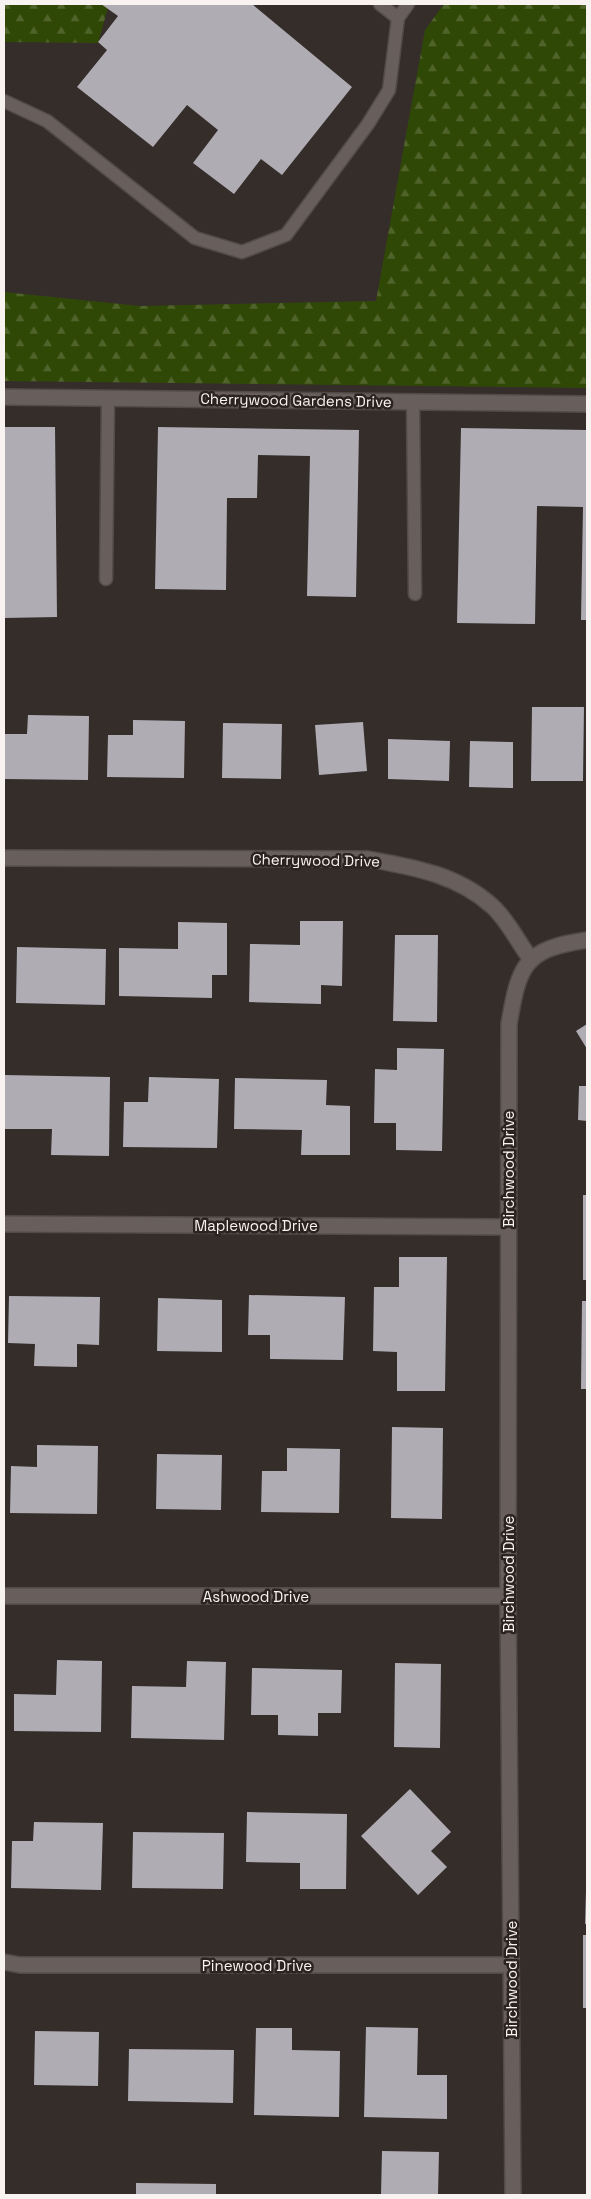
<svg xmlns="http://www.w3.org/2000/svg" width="591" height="2199" font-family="'Space Grotesk',sans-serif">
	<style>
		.forest { fill: url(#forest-firs) }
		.building { fill: #afacb4 }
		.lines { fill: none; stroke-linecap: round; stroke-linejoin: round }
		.service-casing { stroke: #514a48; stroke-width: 15 }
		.minor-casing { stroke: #514a48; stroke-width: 18 }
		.tertiary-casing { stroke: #514a48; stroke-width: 18 }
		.service { stroke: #685f5c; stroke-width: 12 }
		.minor { stroke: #685f5c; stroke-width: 15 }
		.tertiary { stroke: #685f5c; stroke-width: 15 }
		.labels { text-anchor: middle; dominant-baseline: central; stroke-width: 5; stroke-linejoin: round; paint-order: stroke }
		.street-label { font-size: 15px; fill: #f8f3f1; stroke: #2a2320 }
	</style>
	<defs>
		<pattern id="forest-firs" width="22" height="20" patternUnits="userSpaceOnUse" patternTransform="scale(1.25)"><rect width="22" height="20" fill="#304806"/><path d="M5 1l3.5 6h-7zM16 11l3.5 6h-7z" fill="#4f632b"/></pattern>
	</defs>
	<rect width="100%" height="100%" fill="#342d2a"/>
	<path class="forest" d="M4,4H109L98,43L4,42Z
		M444,4H587V388L4,381V292L140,306L376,301L425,30Z"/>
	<path class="building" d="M101,4H252L352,87L282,175L261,159L234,194L193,163L218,130L187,105L153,147L77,87L107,50L98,42L118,16Z
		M4,427H55L57,617L4,618Z
		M158,427L359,430L356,597L307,596L310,456L258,455L257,498H227L226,590L155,589Z
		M461,428L587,430V620H581L583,507L537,506L535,624L457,623Z
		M532,707H584L583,781H531Z
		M28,715L89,716L88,780L4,779V734H27Z
		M133,720L185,721L184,778L107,777L108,735H133Z
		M363,722L367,771L319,775L315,725Z
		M223,723L282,724L281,779L222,778Z
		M388,739L450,741L449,781L388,779Z
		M470,741L513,742V788L469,787Z
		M300,921H343L342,986L321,985V1004L249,1002L250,944L300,945Z
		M178,922L227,923V975H212V998L119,996V948L178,949Z
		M395,935H438L437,1022L393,1021Z
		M17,947L106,949L105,1005L16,1003Z
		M587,1024V1049L576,1031Z
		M397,1048L444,1049L442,1151L396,1150V1123H374L375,1069L397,1070Z
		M4,1075L110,1077L109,1156L51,1155L52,1129H4Z
		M149,1077L219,1079L217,1148L123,1147L124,1102H148Z
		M235,1078L327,1080L326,1105L350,1106V1155H301L302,1130L234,1129Z
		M579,1086H587V1121L578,1120Z
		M583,1195H587V1280H583Z
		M399,1257H447L445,1391H397V1352L373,1351L374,1287H399Z
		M249,1295L345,1297L343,1360L270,1359V1335H248Z
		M9,1296L100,1297L99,1345L77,1344V1367L34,1366L35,1344L8,1343Z
		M158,1298L222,1300V1352L157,1351Z
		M582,1301H587V1389H581Z
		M392,1427L443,1428L442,1519L391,1518Z
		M37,1445L98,1446L97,1514L10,1513L11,1466L37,1467Z
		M287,1448L340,1449L339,1513L261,1512L262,1471H287Z
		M157,1454L222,1455L221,1510L156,1509Z
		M57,1660L102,1661L101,1732L14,1731V1694L56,1695Z
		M187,1661L226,1662L224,1740L131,1738L132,1686L186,1687Z
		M395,1663L441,1664L440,1748L394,1747Z
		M252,1668L342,1670L341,1713H318V1736L278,1735V1715H251Z
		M410,1789L451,1832L431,1851L447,1867L418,1895L361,1836Z
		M247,1812L347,1814L346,1889H300V1863L246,1862Z
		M34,1822L103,1823L101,1890L11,1888L12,1841H33Z
		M133,1832L224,1833L223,1889L132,1888Z
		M586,1891H587V1924H585Z
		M583,1935H587V2008H583Z
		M366,2027L418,2028L417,2075H447V2119L364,2117Z
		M256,2028H292V2050L340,2051L339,2117L254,2115Z
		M35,2031L99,2032L98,2086L34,2085Z
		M129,2049L234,2050L233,2103L128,2101Z
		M382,2151L439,2152L438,2195H381Z
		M136,2183L216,2184V2195H136Z"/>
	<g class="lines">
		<g class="service-casing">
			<path id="service" d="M380,4L398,18
				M4,101L47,121L195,238L242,252L286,235L368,124L389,90L398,18L408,4
				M413,401L415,594
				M106,579L108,398"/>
		</g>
		<g class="minor-casing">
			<path id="minor" d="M4,397L587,404
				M4,858L368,859C412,867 457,874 492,906C507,919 518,942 530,958
				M4,1224L508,1227
				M4,1596H508
				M4,1962L20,1965H511"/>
		</g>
		<g class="tertiary-casing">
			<path id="tertiary" d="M513,2195L508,1596L509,1024C519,965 524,949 587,940"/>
		</g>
		<use href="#service" class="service"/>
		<use href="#minor" class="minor"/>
		<use href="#tertiary" class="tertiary"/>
	</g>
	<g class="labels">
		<g class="street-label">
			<text transform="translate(296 400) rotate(1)">Cherrywood Gardens Drive</text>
			<text transform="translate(316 860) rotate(1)">Cherrywood Drive</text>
			<text transform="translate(508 1169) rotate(-90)">Birchwood Drive</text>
			<text x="256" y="1225">Maplewood Drive</text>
			<text transform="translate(508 1574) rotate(-90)">Birchwood Drive</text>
			<text x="256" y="1596">Ashwood Drive</text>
			<text x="257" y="1965">Pinewood Drive</text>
			<text transform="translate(511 1979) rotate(-90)">Birchwood Drive</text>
		</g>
	</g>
	<rect width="591" height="2199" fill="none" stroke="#f8f3f1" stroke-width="10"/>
</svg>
